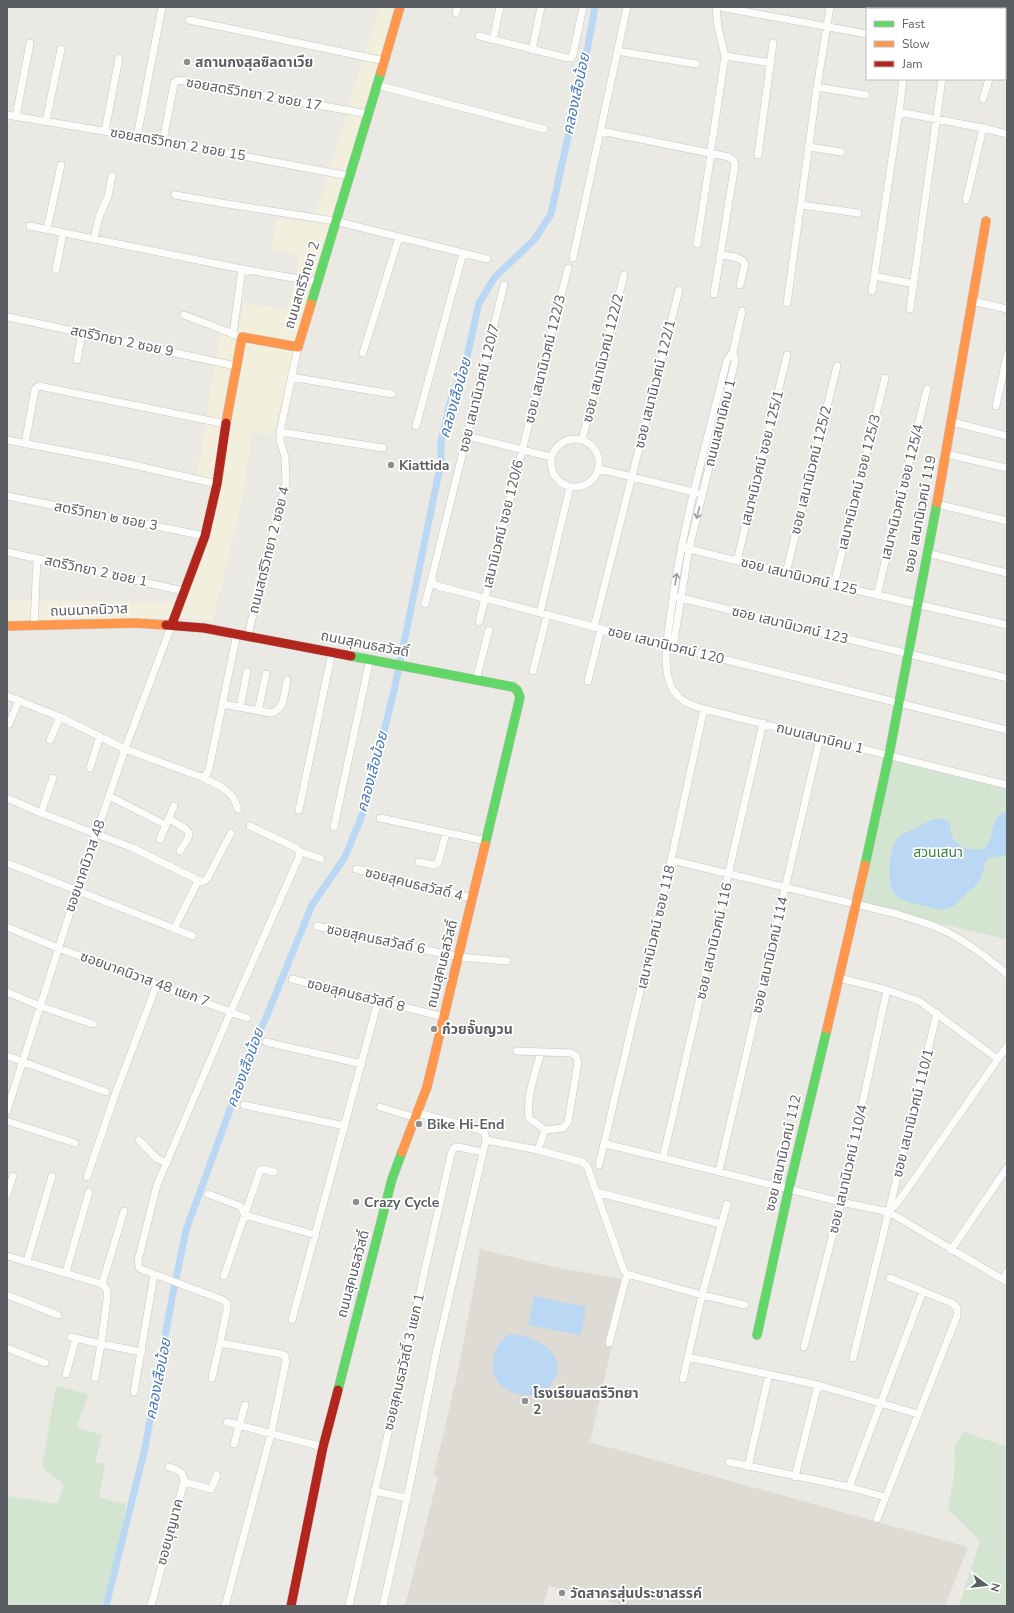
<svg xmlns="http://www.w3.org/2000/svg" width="1014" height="1613" font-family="'Nunito Sans','Noto Sans Thai',sans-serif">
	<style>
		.commercial { fill: #f3efdd }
		.education { fill: #dddbd4 }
		.green { fill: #d3e5d1 }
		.water { fill: #bad8f3 }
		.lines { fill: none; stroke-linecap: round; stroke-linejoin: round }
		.canal { stroke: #bad8f3; stroke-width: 7 }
		.street-casing { stroke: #c7c7c7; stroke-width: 8 }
		.fast-casing { stroke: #c6c6c4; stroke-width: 10 }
		.slow-casing { stroke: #c6c6c4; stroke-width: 10 }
		.jam-casing { stroke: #c6c6c4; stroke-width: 10 }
		.street { stroke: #fcfcfb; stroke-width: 7 }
		.fast { stroke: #63d668; stroke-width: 9 }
		.slow { stroke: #ff974d; stroke-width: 9 }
		.jam { stroke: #b3261e; stroke-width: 9 }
		.oneway { stroke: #9b9d9f }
		.poi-dot { fill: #8c8e90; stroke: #fff; stroke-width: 1.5 }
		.labels { text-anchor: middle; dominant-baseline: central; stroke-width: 3.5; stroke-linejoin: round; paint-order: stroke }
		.poi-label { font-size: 14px; font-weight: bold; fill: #5a5d62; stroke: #fff; text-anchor: start }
		.street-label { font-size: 14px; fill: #5a5d62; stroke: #fff }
		.park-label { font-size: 14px; fill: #3a8141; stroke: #fff }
		.water-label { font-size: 15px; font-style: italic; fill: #4777b2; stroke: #fff }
	</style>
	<rect width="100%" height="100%" fill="#eae9e4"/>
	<path class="commercial" d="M379,7H396L307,297L274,435L252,432L243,497L213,621L192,618L7,621V600L177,602L193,558L212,487L196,483L221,325L238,329L244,304L288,309L300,254L271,249L277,218L313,223Z"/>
	<path class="education" d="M480,1249L554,1267L627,1280L590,1442L968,1547L945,1606H627L549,1586L543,1606H405L438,1477L433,1475L444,1432L458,1371L473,1292Z"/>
	<path class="green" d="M889,755L1007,785V939L856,905Z
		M56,1386L88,1394L77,1427L102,1435L95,1462L105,1464L99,1497L126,1504L120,1539L102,1606H7V1496L57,1504L64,1485L42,1467Z
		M964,1432L1005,1446L1007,1444V1606H959L980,1541L948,1509L954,1476L955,1445Z"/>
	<path class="water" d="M1007,812V856L993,857L987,859C983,867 983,877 977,884C973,889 967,892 963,896C959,901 956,906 950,908C943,911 933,908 926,906C917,904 902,902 895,895C886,886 889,848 897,839C902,833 911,831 918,827C928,822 938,815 949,822C951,826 950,832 952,837C955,842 963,848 969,849C1002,857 983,814 1007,812Z
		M534,1296L586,1307L581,1335L528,1325Z
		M510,1334C536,1335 573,1356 551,1384C540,1400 516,1397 502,1386C485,1373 493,1342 510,1334Z"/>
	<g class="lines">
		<path class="canal" d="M106,1606L145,1448L172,1298L186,1230L257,1036L265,1020L312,905L345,857L367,803L395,686L441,462V442L451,399L467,357L479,303L495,277L534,240L551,214L588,46L595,7"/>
		<g class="street-casing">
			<path id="street" d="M720,7L867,34
				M911,9V7
				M952,9V7
				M456,13L458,7
				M189,20L385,61
				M1005,28L1007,20
				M479,36L567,58H571L573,55L583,7
				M493,40L500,7
				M532,50L541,7
				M617,51L696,64
				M725,56L771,63
				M377,85L544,129
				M817,87L866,95
				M983,99L989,79
				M899,112L983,128L1007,134
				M7,115L163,141L349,176
				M16,116L30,43
				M46,121L61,49
				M105,131L119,58
				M601,131L729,157L733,160L735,164L714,294
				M137,137L162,7
				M163,141L174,84L175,82L180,80L368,114
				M809,147L841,152
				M711,149L725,56L718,27L716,7
				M758,155L773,43
				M175,195L227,204L335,221L487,259
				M966,200L983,128
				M801,205L858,213
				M30,226L242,269L317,282
				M47,229L61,165
				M94,239L99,217L108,196L112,176
				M697,244L711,154
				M721,255C728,256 742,256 745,264L740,285
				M573,258L627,7
				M56,269L63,233
				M874,276L914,284
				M504,285L432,577L433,583L438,586L594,627L1007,730
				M872,291L899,112L903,79
				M972,301L1007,309
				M787,303L817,87L830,7
				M910,309L942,79
				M742,311L733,352L727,360C707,441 683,522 672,605C669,628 663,654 668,677C673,698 686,704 704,709L1007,785
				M184,315L236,335
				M8,317L236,366
				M233,335L242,269
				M363,353L399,237
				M77,360L82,332
				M291,377L392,394
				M996,406L1007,355
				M952,422L1007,436
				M416,426L463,253
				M280,432L383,448
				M467,436L551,457
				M551 463a24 24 0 1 1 48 0a24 24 0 1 1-48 0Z
				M7,440L116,461L217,484
				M582,440L624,275
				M25,444L35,389L39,386L226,424
				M946,454L1007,468
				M599,469L698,493
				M7,496L205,536
				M937,504L1007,521
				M681,547L834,585L1007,625
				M7,552L184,591
				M927,553L1007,573
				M737,561L787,355
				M786,573L837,366
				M834,585L885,378
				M877,595L927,389
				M673,596L1007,678
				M425,604L432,577
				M540,613L570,487
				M479,622L568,268
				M34,626L37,559
				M594,627L679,290
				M248,635L286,482L285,457L280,440V432L298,347
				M671,650L673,647L689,549L735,361L733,352
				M533,671L547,615
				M476,680L489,630
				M588,681L601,629
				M7,696L60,717L125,749L201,777L222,787L233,797L238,809
				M222,704L271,713C285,709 284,694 287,680
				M240,707L247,672
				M258,711L266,674
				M9,724L19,700
				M50,740L60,717
				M90,768L100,736
				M201,777L206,775L209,769L237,633
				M109,796L166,825L174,806
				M7,798L41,813L133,848L202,882L207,879L231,833
				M299,810L332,652
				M41,813L53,778
				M380,818L486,841
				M169,819L186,829L189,833L188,838L180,851
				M334,827L370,659
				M160,839L166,825
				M299,851L321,859
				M671,860L897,914C914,920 933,924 949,933C970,944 989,959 1007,974
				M419,862L434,865L438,863L446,833
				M7,863L193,936
				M356,869L472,898
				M317,926L458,957L507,961
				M7,927L58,948L247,1018
				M174,929L198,881
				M839,978L887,990L919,1001L998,1059
				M292,979L444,1017
				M7,992L40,1006L93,1024
				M266,1042L362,1064
				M517,1051L571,1053L576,1056L578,1062L568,1122L563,1128L545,1130L538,1150
				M541,1052C535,1074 526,1096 529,1118L545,1130
				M7,1056L106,1092
				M244,1105L345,1126
				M380,1107L416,1118
				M7,1111L77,890L125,749L172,624
				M7,1121L75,1143
				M139,1140L156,1158L167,1163
				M486,1140L538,1150L582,1162L587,1166L624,1271L627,1274L702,1295L745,1305
				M606,1144L841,1202L889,1212L1007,1282
				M663,1158L763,723
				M599,1165L671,860L704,709
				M719,1171L820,738
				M87,1177L115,1095L157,984
				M596,1192L721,1224
				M7,1194L13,1176
				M208,1194L240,1206L245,1215
				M889,1212L901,1198L1007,1046
				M245,1215L316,1235
				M951,1250L1007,1168
				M7,1256L102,1284L107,1290V1299L101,1344L142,1352
				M27,1261L52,1176
				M66,1272L89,1192
				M224,1276L260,1170L263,1169L274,1172
				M1003,1279L1007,1272
				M102,1284L124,1211
				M7,1295L58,1315
				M292,1320L378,1001
				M71,1337L101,1344L95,1378
				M609,1343L627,1274
				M804,1347L841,1202L887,990
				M7,1348L45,1363
				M688,1357L818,1385L918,1414
				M853,1358L937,1013
				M66,1374L76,1338
				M212,1378L220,1343
				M683,1379L702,1295L727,1204
				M134,1392L154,1275
				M227,1422L323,1447
				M234,1444L245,1405
				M729,1462L849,1487L885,1497
				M748,1467L769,1374
				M795,1477L818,1385
				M184,1482L211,1489L217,1475
				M849,1487L923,1291
				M374,1491L407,1498
				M877,1519L957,1316V1308L952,1303L890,1278
				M151,1606L184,1482C184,1471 177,1470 169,1467
				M225,1606L271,1434L286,1361L285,1356L281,1354L220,1343L227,1309V1303L223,1300L143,1270L139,1267L138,1261L157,1185L231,1011L299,857V851L296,848L250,826
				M349,1606L451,1154L454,1148L458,1147L483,1152
				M383,1606L409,1489L437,1349L486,1140L485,1134L481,1130L418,1113"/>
		</g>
		<g class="fast-casing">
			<path id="fast" d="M311,304L381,72
				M351,656L513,687L517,690L520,697L485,845
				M865,865L889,755L937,503
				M757,1335L789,1188L827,1029
				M338,1390L392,1179L402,1152"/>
		</g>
		<g class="slow-casing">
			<path id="slow" d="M381,72L400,7
				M226,423L242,337L298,347L311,304
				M937,503L986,221
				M7,626L135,623L166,625
				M827,1029L865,865
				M402,1152L427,1087L485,845"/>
		</g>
		<g class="jam-casing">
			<path id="jam" d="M172,624L205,536L217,484L226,423
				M166,625L204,628L351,656
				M291,1606L323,1447L338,1390"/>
		</g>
		<use href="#street" class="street"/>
		<use href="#fast" class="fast"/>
		<use href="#slow" class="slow"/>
		<use href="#jam" class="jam"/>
	</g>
	<defs><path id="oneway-shaft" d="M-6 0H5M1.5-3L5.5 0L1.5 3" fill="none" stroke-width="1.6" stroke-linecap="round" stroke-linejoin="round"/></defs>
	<g class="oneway">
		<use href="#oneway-shaft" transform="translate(698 513) rotate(104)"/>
		<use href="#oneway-shaft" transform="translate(676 579) rotate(-81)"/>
	</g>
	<g class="poi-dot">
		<circle cx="187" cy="62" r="4"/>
		<circle cx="391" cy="465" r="4"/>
		<circle cx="434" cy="1029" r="4"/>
		<circle cx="419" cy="1124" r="4"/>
		<circle cx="356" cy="1202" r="4"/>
		<circle cx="525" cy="1401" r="4"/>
		<circle cx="562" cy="1593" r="4"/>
	</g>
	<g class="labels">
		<g class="poi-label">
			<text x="195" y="62">สถานกงสุลซิลดาเวีย</text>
			<text x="399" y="465">Kiattida</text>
			<text x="442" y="1029">ก๋วยจั๊บญวน</text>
			<text x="427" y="1124">Bike Hi-End</text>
			<text x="364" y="1202">Crazy Cycle</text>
			<text x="533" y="1393">โรงเรียนสตรีวิทยา<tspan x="533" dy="16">2</tspan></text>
			<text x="570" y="1593">วัดสาครสุ่นประชาสรรค์</text>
		</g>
		<g class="street-label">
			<text transform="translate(254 94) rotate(10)">ซอยสตรีวิทยา 2 ซอย 17</text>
			<text transform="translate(178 144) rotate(10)">ซอยสตรีวิทยา 2 ซอย 15</text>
			<text transform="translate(302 285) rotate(-73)">ถนนสตรีวิทยา 2</text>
			<text transform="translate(122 341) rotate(12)">สตรีวิทยา 2 ซอย 9</text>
			<text transform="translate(603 358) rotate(-76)">ซอย เสนานิเวศน์ 122/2</text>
			<text transform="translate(545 359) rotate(-76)">ซอย เสนานิเวศน์ 122/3</text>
			<text transform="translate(655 384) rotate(-76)">ซอย เสนานิเวศน์ 122/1</text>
			<text transform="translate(479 388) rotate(-76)">ซอย เสนานิเวศน์ 120/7</text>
			<text transform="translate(720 423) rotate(-76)">ถนนเสนานิคม 1</text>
			<text transform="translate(762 458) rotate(-76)">เสนาฯนิเวศน์ ซอย 125/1</text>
			<text transform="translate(811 470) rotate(-76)">ซอย เสนานิเวศน์ 125/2</text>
			<text transform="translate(859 482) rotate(-76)">เสนาฯนิเวศน์ ซอย 125/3</text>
			<text transform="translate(902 492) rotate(-76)">เสนาฯนิเวศน์ ซอย 125/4</text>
			<text transform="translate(920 514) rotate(-79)">ซอย เสนานิเวศน์ 119</text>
			<text transform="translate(106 516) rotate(11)">สตรีวิทยา ๒ ซอย 3</text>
			<text transform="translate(503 524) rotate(-76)">เสนานิเวศน์ ซอย 120/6</text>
			<text transform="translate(269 550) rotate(-76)">ถนนสตรีวิทยา 2 ซอย 4</text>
			<text transform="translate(96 571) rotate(12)">สตรีวิทยา 2 ซอย 1</text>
			<text transform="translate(799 576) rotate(14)">ซอย เสนานิเวศน์ 125</text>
			<text transform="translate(89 610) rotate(-2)">ถนนนาคนิวาส</text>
			<text transform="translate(790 625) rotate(14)">ซอย เสนานิเวศน์ 123</text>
			<text transform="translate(365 644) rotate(11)">ถนนสุคนธสวัสดิ์</text>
			<text transform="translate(666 645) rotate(14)">ซอย เสนานิเวศน์ 120</text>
			<text transform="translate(820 738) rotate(14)">ถนนเสนานิคม 1</text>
			<text transform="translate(85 866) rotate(-71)">ซอยนาคนิวาส 48</text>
			<text transform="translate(414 884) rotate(14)">ซอยสุคนธสวัสดิ์ 4</text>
			<text transform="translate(656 927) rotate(-77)">เสนาฯนิเวศน์ ซอย 118</text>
			<text transform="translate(376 939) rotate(12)">ซอยสุคนธสวัสดิ์ 6</text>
			<text transform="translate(714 941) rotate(-77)">ซอย เสนานิเวศน์ 116</text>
			<text transform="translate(770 955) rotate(-77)">ซอย เสนานิเวศน์ 114</text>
			<text transform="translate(442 964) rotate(-76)">ถนนสุคนธสวัสดิ์</text>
			<text transform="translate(145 979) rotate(20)">ซอยนาคนิวาส 48 แยก 7</text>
			<text transform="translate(356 995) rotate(14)">ซอยสุคนธสวัสดิ์ 8</text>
			<text transform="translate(913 1113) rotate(-76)">ซอย เสนานิเวศน์ 110/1</text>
			<text transform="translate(783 1153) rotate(-77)">ซอย เสนานิเวศน์ 112</text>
			<text transform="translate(848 1169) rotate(-77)">ซอย เสนานิเวศน์ 110/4</text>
			<text transform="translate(353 1274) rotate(-75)">ถนนสุคนธสวัสดิ์</text>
			<text transform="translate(404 1362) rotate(-77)">ซอยสุคนธสวัสดิ์ 3 แยก 1</text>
			<text transform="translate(170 1532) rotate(-75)">ซอยบุญนาค</text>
		</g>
		<g class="park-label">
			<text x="938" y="852">สวนเสนา</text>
		</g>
		<g class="water-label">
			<text transform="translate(576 94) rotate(-78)">คลองเสือน้อย</text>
			<text transform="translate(455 398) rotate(-74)">คลองเสือน้อย</text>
			<text transform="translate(372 772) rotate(-75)">คลองเสือน้อย</text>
			<text transform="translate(245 1068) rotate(-70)">คลองเสือน้อย</text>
			<text transform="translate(158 1379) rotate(-79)">คลองเสือน้อย</text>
		</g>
	</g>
	<rect width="1014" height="1613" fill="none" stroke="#5a5d62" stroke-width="16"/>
	<rect x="866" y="8" width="140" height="72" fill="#ffffff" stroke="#bdbec0"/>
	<rect x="874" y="21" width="20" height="6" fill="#63d668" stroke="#bdbec0"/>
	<text x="902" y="28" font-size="12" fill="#5a5d62">Fast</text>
	<rect x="874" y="41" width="20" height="6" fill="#ff974d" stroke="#bdbec0"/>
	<text x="902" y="48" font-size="12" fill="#5a5d62">Slow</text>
	<rect x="874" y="61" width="20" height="6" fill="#b3261e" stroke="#bdbec0"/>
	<text x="902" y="68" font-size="12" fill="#5a5d62">Jam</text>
	<g transform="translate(986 1585) rotate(105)" stroke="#ffffff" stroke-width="3" paint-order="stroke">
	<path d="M0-3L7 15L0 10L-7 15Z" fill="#5a5d62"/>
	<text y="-6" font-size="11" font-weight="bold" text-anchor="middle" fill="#5a5d62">N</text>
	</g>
</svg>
